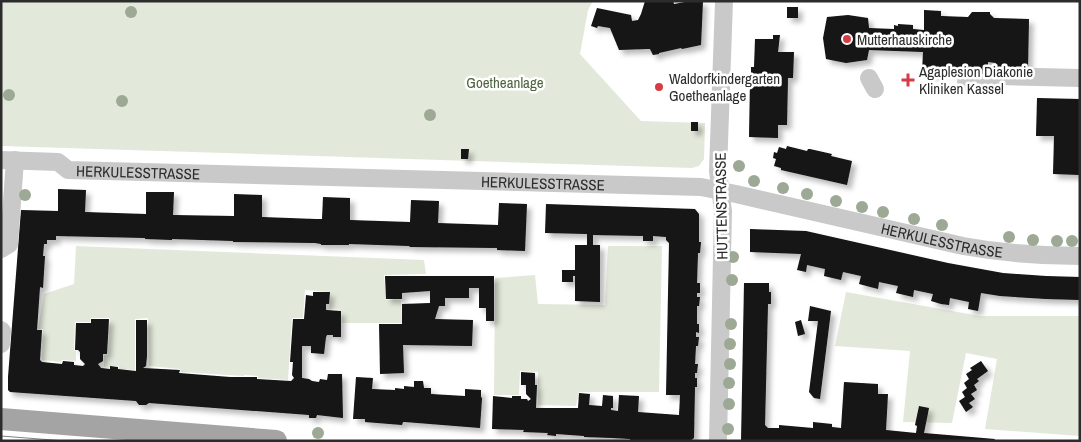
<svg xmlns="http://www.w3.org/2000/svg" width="1081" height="442" font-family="'Archivo Narrow',sans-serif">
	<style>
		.green { fill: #e2e9da }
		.building { fill: #131313; filter: url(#shadow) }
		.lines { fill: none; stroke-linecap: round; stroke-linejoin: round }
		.minor { stroke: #c9c9c9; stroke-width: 18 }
		.major { stroke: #a4a4a4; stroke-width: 22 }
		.tram { stroke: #818181; stroke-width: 1 }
		.tree { fill: #9ea995 }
		.poi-dot { fill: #d53c45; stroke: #fff; stroke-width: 2 }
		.labels { text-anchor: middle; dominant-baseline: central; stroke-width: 5; stroke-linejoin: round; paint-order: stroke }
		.poi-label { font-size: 15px; fill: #2c2c2c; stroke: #fff; text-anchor: start }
		.park-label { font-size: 15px; fill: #4f633e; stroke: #fff }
		.street-label { font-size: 15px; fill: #2c2c2c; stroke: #fff }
	</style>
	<defs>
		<filter id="shadow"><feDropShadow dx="4.5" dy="4.5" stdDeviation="2.5" flood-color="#0004"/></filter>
	</defs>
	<rect width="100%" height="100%" fill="#fff"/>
	<path class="green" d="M1,1H593L588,10L580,54L641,121L705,123L704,159L699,166L692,168L1,146Z
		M76,246L424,260L426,274L384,275L386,300H401L402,323H342L341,310L329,309L330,292L305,290L303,318H292L288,380L258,378V376L244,375V376L181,372L180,369L149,366L148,318L135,319V370L119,369V366H110L109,368L104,367V355H108L110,318H91L90,322H75L74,350L76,351V361L62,360L61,362L42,360L43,329H38L44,294L74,284Z
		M608,246H662L659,392H579L576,406L538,405V372L520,371L519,395H494L495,278L535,275L538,304L605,305Z
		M846,292L980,316H1080V436L985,429L997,359L966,353L952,423L903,422L910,351L835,346Z"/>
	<path class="building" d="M645,1H673L674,4L690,1H703L701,45L682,49L681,48L659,53V54L653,55L650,49H647L619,50L610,28L598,26L597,28L591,26L597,8L631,15L632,21L638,20L641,14Z
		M787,7H798V18H787Z
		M924,10L941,11V16L968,17L972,12H990V14L994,18L1029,19L1028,68L995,67L996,63L988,62V73L984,77H973L970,73L940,72L936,75H925L922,71L923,52L869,50L867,60L846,63L826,59L823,38L827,17L848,15L868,18L869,28L894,29V25L898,26V24L913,25V29L924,30Z
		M773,35H780L778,52H794L793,78H788L787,125H778V138L749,137L750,79H745V76L751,77V67H754L755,39H773Z
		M1037,98L1080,99V175L1053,174L1054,136H1036Z
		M691,122H698V131H691Z
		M787,146L807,151L808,149H810L832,154L831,156L852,161L847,185L781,170V168L774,166L776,159L773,158L774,152L777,153L779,147L786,149Z
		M461,149H469L468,159H461Z
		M58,189L86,190L85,212L146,214V192H174L173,215L234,216V194L262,195V217L316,219H322L323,197L350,198V220L410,222L411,200L439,201L438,223L498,225L499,203L527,204L525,251L497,250V248L410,247L409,246L349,244V245H321V244L315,243L233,242V241L172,239V240L145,239V238L56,236V240H47V244H44L43,256H45L43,288L40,287L37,330H42L40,360L42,362L62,364L63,361L74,362V365L83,366L85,364L80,359V352L78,350H75L76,323H91V319H109L107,354H103V361L98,364L101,368L110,369V366L118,367V369L136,371V320H147V356L146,366L143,368L180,370L179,373L230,377H257V379L291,381L294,378L292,375L293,362H290L293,319H304L306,295L313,296V292H330L329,304H326V310L341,311V337H333V335H327L326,337L324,354L311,353V346H302V378L309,379L312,381L319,382L320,379L327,380L328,374H342L343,418L317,415L316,418H309V415L149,403L146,405H139L136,401L10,392L8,390V377L21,210L58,211Z
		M546,204L695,209L699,214V242H701L700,253H698L697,283H700V293H697V297H700L699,306H697V324H699V333L696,332V337H699L698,346H696L695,364H698L697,373H695V378H697V387H695L694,438L690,441H630V439L612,438L584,437V436L556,434V436L547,435L548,433L523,432L524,430L492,429L493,396L512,398V396H521V399H527L528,401L531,399L526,394V385H521V372L535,373V385H537L536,408H578L579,393L590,394L589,405L602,406L603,395L613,396V408H611V410L618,411L619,395L639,396L638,412L679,415L680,395H666L669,243L666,240V237L653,236V241H643V236L593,235V245H600V302L575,301V276H573V282H562V270H575V245H587V234L545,233Z
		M750,229L806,231L948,263L1003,273L1046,276L1080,277V300L1046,299L1000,296L981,293L978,311L968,309L969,302L950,298L949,305L941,304L931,301L933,294L914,290L913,297L896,293L898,286L879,282L878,289L859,284L861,276L843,272L841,280L824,276L825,269L807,265L806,272L797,270L801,254L750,252Z
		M385,276H494V321H486V308H479V288H469V298H445V306H439L435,319L473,320L472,346L403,345L404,373L380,374L379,324H402V304L430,303V291L402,293V299H386Z
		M744,283H769V292H771V304H768L765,425L768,428H779V425L813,428V422L832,424V427L841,428L844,382L878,384V394H888L886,430L916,433L917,426L915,425L919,406L929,408L924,433L995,439L994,441H741Z
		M810,306L831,311L820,399L814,398L809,392L818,321H808Z
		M801,320L805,334L798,336L795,322Z
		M981,361L988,371L977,379L979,381L974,385L977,390L971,394L975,399L969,403L973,407L966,412L959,401L965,397L962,392L967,388L964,383L969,379L966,374L972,370L970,368Z
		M356,377L373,378L372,389L395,390V388L404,389V386L414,387V381H423L424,388H431V394L465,396V389L481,390V397L482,398L480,428L405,422H403L402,425L365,422V419H353Z"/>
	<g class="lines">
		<g class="minor">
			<path d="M869,78L875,89"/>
			<path d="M966,82L988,83L1000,76L1080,78"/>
			<path id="s1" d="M1,160L58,162L68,170L701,187L736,194L963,246C1002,253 1041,256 1080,256"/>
			<path d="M1,249L9,244L15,160"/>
			<path d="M1,330L2,331L1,344"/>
			<path d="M718,441L723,211L718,171L724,1"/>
		</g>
		<path class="major" d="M1,419L276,441"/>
		<path class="tram" d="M1,436L65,441"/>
	</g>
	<g class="tree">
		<circle cx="131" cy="12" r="6"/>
		<circle cx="9" cy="95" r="6"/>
		<circle cx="122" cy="101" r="6"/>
		<circle cx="430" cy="115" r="6"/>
		<circle cx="739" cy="166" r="6"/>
		<circle cx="754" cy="181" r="6"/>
		<circle cx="783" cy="188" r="6"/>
		<circle cx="807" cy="194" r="6"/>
		<circle cx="25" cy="195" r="6"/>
		<circle cx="836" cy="201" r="6"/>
		<circle cx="862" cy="207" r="6"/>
		<circle cx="883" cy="212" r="6"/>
		<circle cx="914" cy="219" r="6"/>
		<circle cx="942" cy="225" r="6"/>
		<circle cx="1009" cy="237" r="6"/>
		<circle cx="1033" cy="240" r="6"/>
		<circle cx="1057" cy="241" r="6"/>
		<circle cx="1072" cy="241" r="6"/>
		<circle cx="733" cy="257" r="6"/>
		<circle cx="732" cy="280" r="6"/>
		<circle cx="731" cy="324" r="6"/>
		<circle cx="730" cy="344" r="6"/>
		<circle cx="730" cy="364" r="6"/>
		<circle cx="729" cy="383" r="6"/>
		<circle cx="729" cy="404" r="6"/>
		<circle cx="728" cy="429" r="6"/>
		<circle cx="318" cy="433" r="6"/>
	</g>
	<g class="poi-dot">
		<circle cx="847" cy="39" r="5"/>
		<path d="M905.5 72.5h5v5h5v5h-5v5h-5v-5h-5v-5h5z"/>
		<circle cx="659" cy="87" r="5"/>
	</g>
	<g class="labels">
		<g class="poi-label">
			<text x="857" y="39">Mutterhauskirche</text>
			<text x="919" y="71">Agaplesion Diakonie<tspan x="919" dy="17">Kliniken Kassel</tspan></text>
			<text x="669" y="78">Waldorfkindergarten<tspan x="669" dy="17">Goetheanlage</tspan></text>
		</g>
		<g class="park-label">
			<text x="505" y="82">Goetheanlage</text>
		</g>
		<g class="street-label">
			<text stroke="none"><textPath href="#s1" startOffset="140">HERKULESSTRASSE</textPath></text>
			<text stroke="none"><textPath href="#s1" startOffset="545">HERKULESSTRASSE</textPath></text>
			<text transform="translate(721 206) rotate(-91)">HUTTENSTRASSE</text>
			<text stroke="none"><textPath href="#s1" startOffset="950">HERKULESSTRASSE</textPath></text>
		</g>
	</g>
	<rect width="1081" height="442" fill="none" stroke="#2c2c2c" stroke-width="5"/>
</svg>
